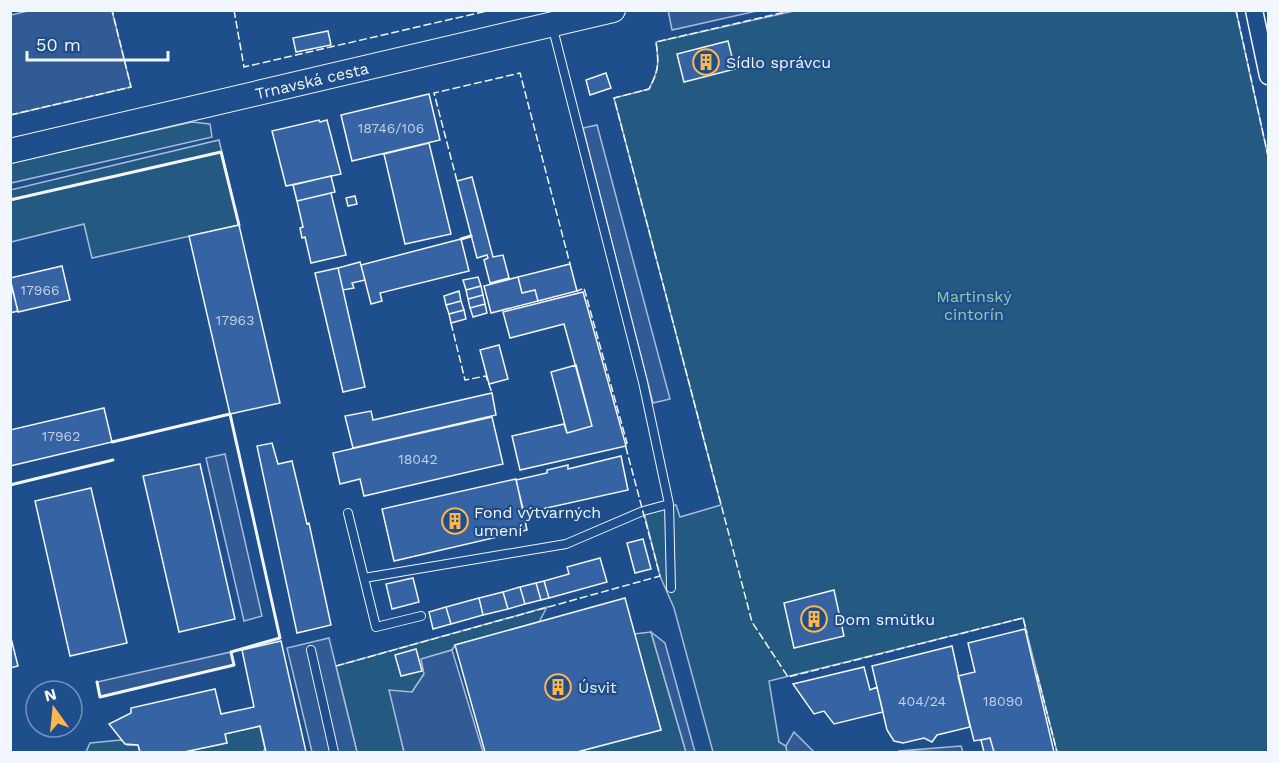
<svg xmlns="http://www.w3.org/2000/svg" width="1279" height="763" font-family="'Work Sans',sans-serif">
	<style>
		.green { fill: #245a82; stroke: #a8bbd7; stroke-width: 1.5 }
		.parking { fill: #305b95; stroke: #a8bbd7; stroke-width: 1.5 }
		.building { fill: #3563a3; stroke: #f2f6ff; stroke-width: 1.5 }
		.lines { fill: none; stroke-linecap: round; stroke-linejoin: round }
		.lane-casing { stroke: #f2f6ff; stroke-width: 10 }
		.street-casing { stroke: #f2f6ff; stroke-width: 19 }
		.secondary-casing { stroke: #f2f6ff; stroke-width: 26 }
		.lane { stroke: #1f4e8c; stroke-width: 8 }
		.street { stroke: #1f4e8c; stroke-width: 16 }
		.secondary { stroke: #1f4e8c; stroke-width: 24 }
		.fence { stroke: #f2f6ff; stroke-width: 1.5; stroke-dasharray: 8 3; stroke-linecap: butt }
		.wall { stroke: #f2f6ff; stroke-width: 3 }
		.labels { text-anchor: middle; dominant-baseline: central; stroke-width: 4.5; stroke-linejoin: round; paint-order: stroke }
		.number-label { font-size: 14px; fill: #c3d1e8 }
		.poi-label { font-size: 16px; fill: #f2f6ff; stroke: #1f4e8c; text-anchor: start }
		.street-label { font-size: 16px; fill: #f2f6ff; stroke: #1f4e8c }
		.park-label { font-size: 16px; fill: #97c8a6; stroke: #1f4e8c }
	</style>
	<rect width="100%" height="100%" fill="#1f4e8c"/>
	<path class="green" d="M794,11H1236L1268,156V752H1057L1023,618L769,681L779,742L786,746L787,752H713L674,608L660,576L644,513L676,505L680,517L721,505L614,98L649,89C659,70 659,63 656,42Z
		M192,122L210,124L212,137L11,183V163Z
		M219,140L239,225L92,258L84,224L11,242L10,190Z
		M547,607L539,622L455,645L452,650L422,659L424,674L412,692L390,691L404,752H357L336,666Z
		M651,632L686,752H577L661,730L634,634Z
		M260,726L265,749L263,752H184L227,743L225,734Z
		M121,740L127,745H138L140,752H86L90,743Z"/>
	<path class="parking" d="M32,10L112,11L131,87L11,115V15Z
		M668,10H757V11L672,30Z
		M597,125L670,399L653,403L583,128Z
		M225,454L262,616L244,621L206,458Z
		M651,632L665,643L695,752H686Z
		M329,638L357,752H312L287,648Z
		M452,650L483,752H404L389,690L412,692L424,674L421,659Z
		M231,652L234,665L100,697L97,682Z
		M794,732L814,752H787L786,746Z
		M961,746L963,752L898,751Z"/>
	<path class="building" d="M328,31L331,45L296,52L293,38Z
		M728,41L735,69L684,82L677,54Z
		M606,73L611,88L590,95L586,80Z
		M429,94L440,140L352,161L341,115Z
		M319,120L320,122L327,120L341,174L286,186L272,131Z
		M429,143L451,234L405,244L384,154Z
		M331,176L335,192L297,201L293,185Z
		M472,177L493,257L503,255L509,278L490,283L484,260L488,258L487,255L477,258L457,181Z
		M331,193L346,255L311,263L305,237L302,238L300,228L303,227L297,201Z
		M355,196L357,204L348,206L346,198Z
		M239,225L280,403L230,414L189,236Z
		M461,239L469,271L380,293L382,301L371,304L361,265Z
		M360,262L365,280L352,283L354,288L343,290L338,268Z
		M570,264L577,291L538,301L535,290L522,293L518,277Z
		M62,266L70,300L18,312L10,278Z
		M338,268L365,387L343,392L315,273Z
		M478,277L481,286L466,290L463,280Z
		M518,277L522,293L535,290L538,301L491,313L484,286Z
		M10,281L18,311L10,313Z
		M481,286L483,295L468,299L466,290Z
		M459,291L461,301L446,305L444,296Z
		M583,292L626,446L520,470L512,436L564,424L567,433L592,426L564,324L510,338L503,312Z
		M483,295L485,304L470,308L468,299Z
		M461,301L464,310L449,314L446,305Z
		M485,304L487,313L473,317L470,308Z
		M464,310L466,319L451,323L449,314Z
		M499,345L508,379L489,384L480,350Z
		M576,365L592,426L567,433L551,372Z
		M492,393L496,415L353,448L345,416L371,411L373,420Z
		M104,408L112,442L10,466V430Z
		M492,417L503,464L364,496L360,479L340,484L333,453Z
		M272,443L278,464L292,461L307,524L309,523L331,625L297,633L257,446Z
		M621,456L628,490L524,513L516,480L547,473V470L568,465V469Z
		M200,464L235,619L179,632L143,476Z
		M516,479L527,530L394,561L382,509Z
		M91,488L127,643L70,656L35,501Z
		M643,539L651,569L635,573L627,543Z
		M600,558L607,582L549,598L544,581L569,574L567,567Z
		M413,578L419,602L392,609L386,584Z
		M544,581L549,598L541,600L536,583Z
		M536,583L541,600L525,604L520,587Z
		M520,587L525,604L508,609L503,592Z
		M834,590L844,636L794,648L784,603Z
		M503,592L508,609L483,615L479,598Z
		M479,598L483,615L451,624L446,607Z
		M625,598L661,730L577,752H485L455,645Z
		M446,607L451,624L433,629L429,612Z
		M1025,629L1054,752H994L990,738L974,741L958,676L975,672L968,643Z
		M10,634L18,666L10,668Z
		M281,641L306,752H266L260,726L225,734L227,743L184,752H140L138,745L125,744L109,724L131,713V708L215,689L221,714L254,707L242,650Z
		M952,646L970,727L937,735L932,742L924,738L903,743L894,741L887,730L872,666Z
		M416,649L422,671L401,676L395,655Z
		M864,667L870,690L877,687L883,712L834,724L824,711L814,714L793,684Z
		M990,738L994,752H984L981,740Z"/>
	<g class="lines">
		<g class="lane-casing">
			<path id="lane" d="M552,25L643,382L669,504L671,588
				M348,513L376,627L421,616
				M364,578L566,544L643,511L669,504
				M311,650L334,752"/>
		</g>
		<g class="street-casing">
			<path id="street" d="M1254,10L1268,76"/>
		</g>
		<g class="secondary-casing">
			<path id="secondary" d="M10,151L613,10"/>
		</g>
		<use href="#lane" class="lane"/>
		<use href="#street" class="street"/>
		<use href="#secondary" class="secondary"/>
		<path class="fence" d="M234,10L244,67L491,10
			M794,10L656,42C659,63 659,70 649,89L614,98L752,622L788,677L1023,618L1027,633
			M1236,10L1268,156
			M10,115L131,87L112,10
			M457,181L434,93L520,73L570,264
			M451,323L465,380L486,376L492,393
			M336,666L660,576L625,444L627,443L584,288L577,291
			M1037,674L1057,752"/>
		<path class="wall" d="M10,200L221,152L239,225
			M461,239L471,236
			M10,485L113,460
			M97,682L100,697L234,665L231,652L280,638L230,414L112,442"/>
	</g>
	<defs>
		<g id="building-ring" transform="scale(1.35)"><circle r="9.5" fill="#1f4e8c" stroke="#ffb74d" stroke-width="1.5"/><path d="M-4-6H4V6H1V3H-1V6H-4ZM-2.5-4.3h1.7v1.8h-1.7ZM.8-4.3h1.7v1.8H.8ZM-2.5-1h1.7V.8h-1.7ZM.8-1h1.7V.8H.8Z" fill="#ffb74d"/></g>
	</defs>
	<g fill-rule="evenodd">
		<use href="#building-ring" x="706" y="62"/>
		<use href="#building-ring" x="455" y="521"/>
		<use href="#building-ring" x="814" y="619"/>
		<use href="#building-ring" x="558" y="687"/>
	</g>
	<g class="labels">
		<g class="number-label">
			<text x="391" y="128">18746/106</text>
			<text x="40" y="290">17966</text>
			<text x="235" y="320">17963</text>
			<text x="61" y="436">17962</text>
			<text x="418" y="459">18042</text>
			<text x="922" y="701">404/24</text>
			<text x="1003" y="701">18090</text>
		</g>
		<g class="poi-label">
			<text x="726" y="62">Sídlo správcu</text>
			<text x="474" y="512">Fond výtvarných<tspan x="474" dy="18">umení</tspan></text>
			<text x="834" y="619">Dom smútku</text>
			<text x="578" y="687">Úsvit</text>
		</g>
		<g class="street-label">
			<text transform="translate(312 81) rotate(-13)">Trnavská cesta</text>
		</g>
		<g class="park-label">
			<text x="974" y="296">Martinský<tspan x="974" dy="18">cintorín</tspan></text>
		</g>
	</g>
	<rect width="1279" height="763" fill="none" stroke="#f2f6ff" stroke-width="24"/>
	<g transform="translate(54 709) rotate(345)"><circle r="28" fill="#1f4e8c" stroke="#7391ba" stroke-width="1.5"/>
	<path d="M0-4.5L10 22L0 15L-10 22Z" fill="#ffb74d"/>
	<text y="-9" font-size="16" font-weight="bold" text-anchor="middle" fill="#f2f6ff">N</text>
	</g>
	<path d="M27 51v9h141v-9" fill="none" stroke="#f2f6ff" stroke-width="3"/>
	<text x="36" y="51" font-size="18" fill="#f2f6ff" stroke="#1f4e8c" stroke-width="4.5" paint-order="stroke">50 m</text>
</svg>
